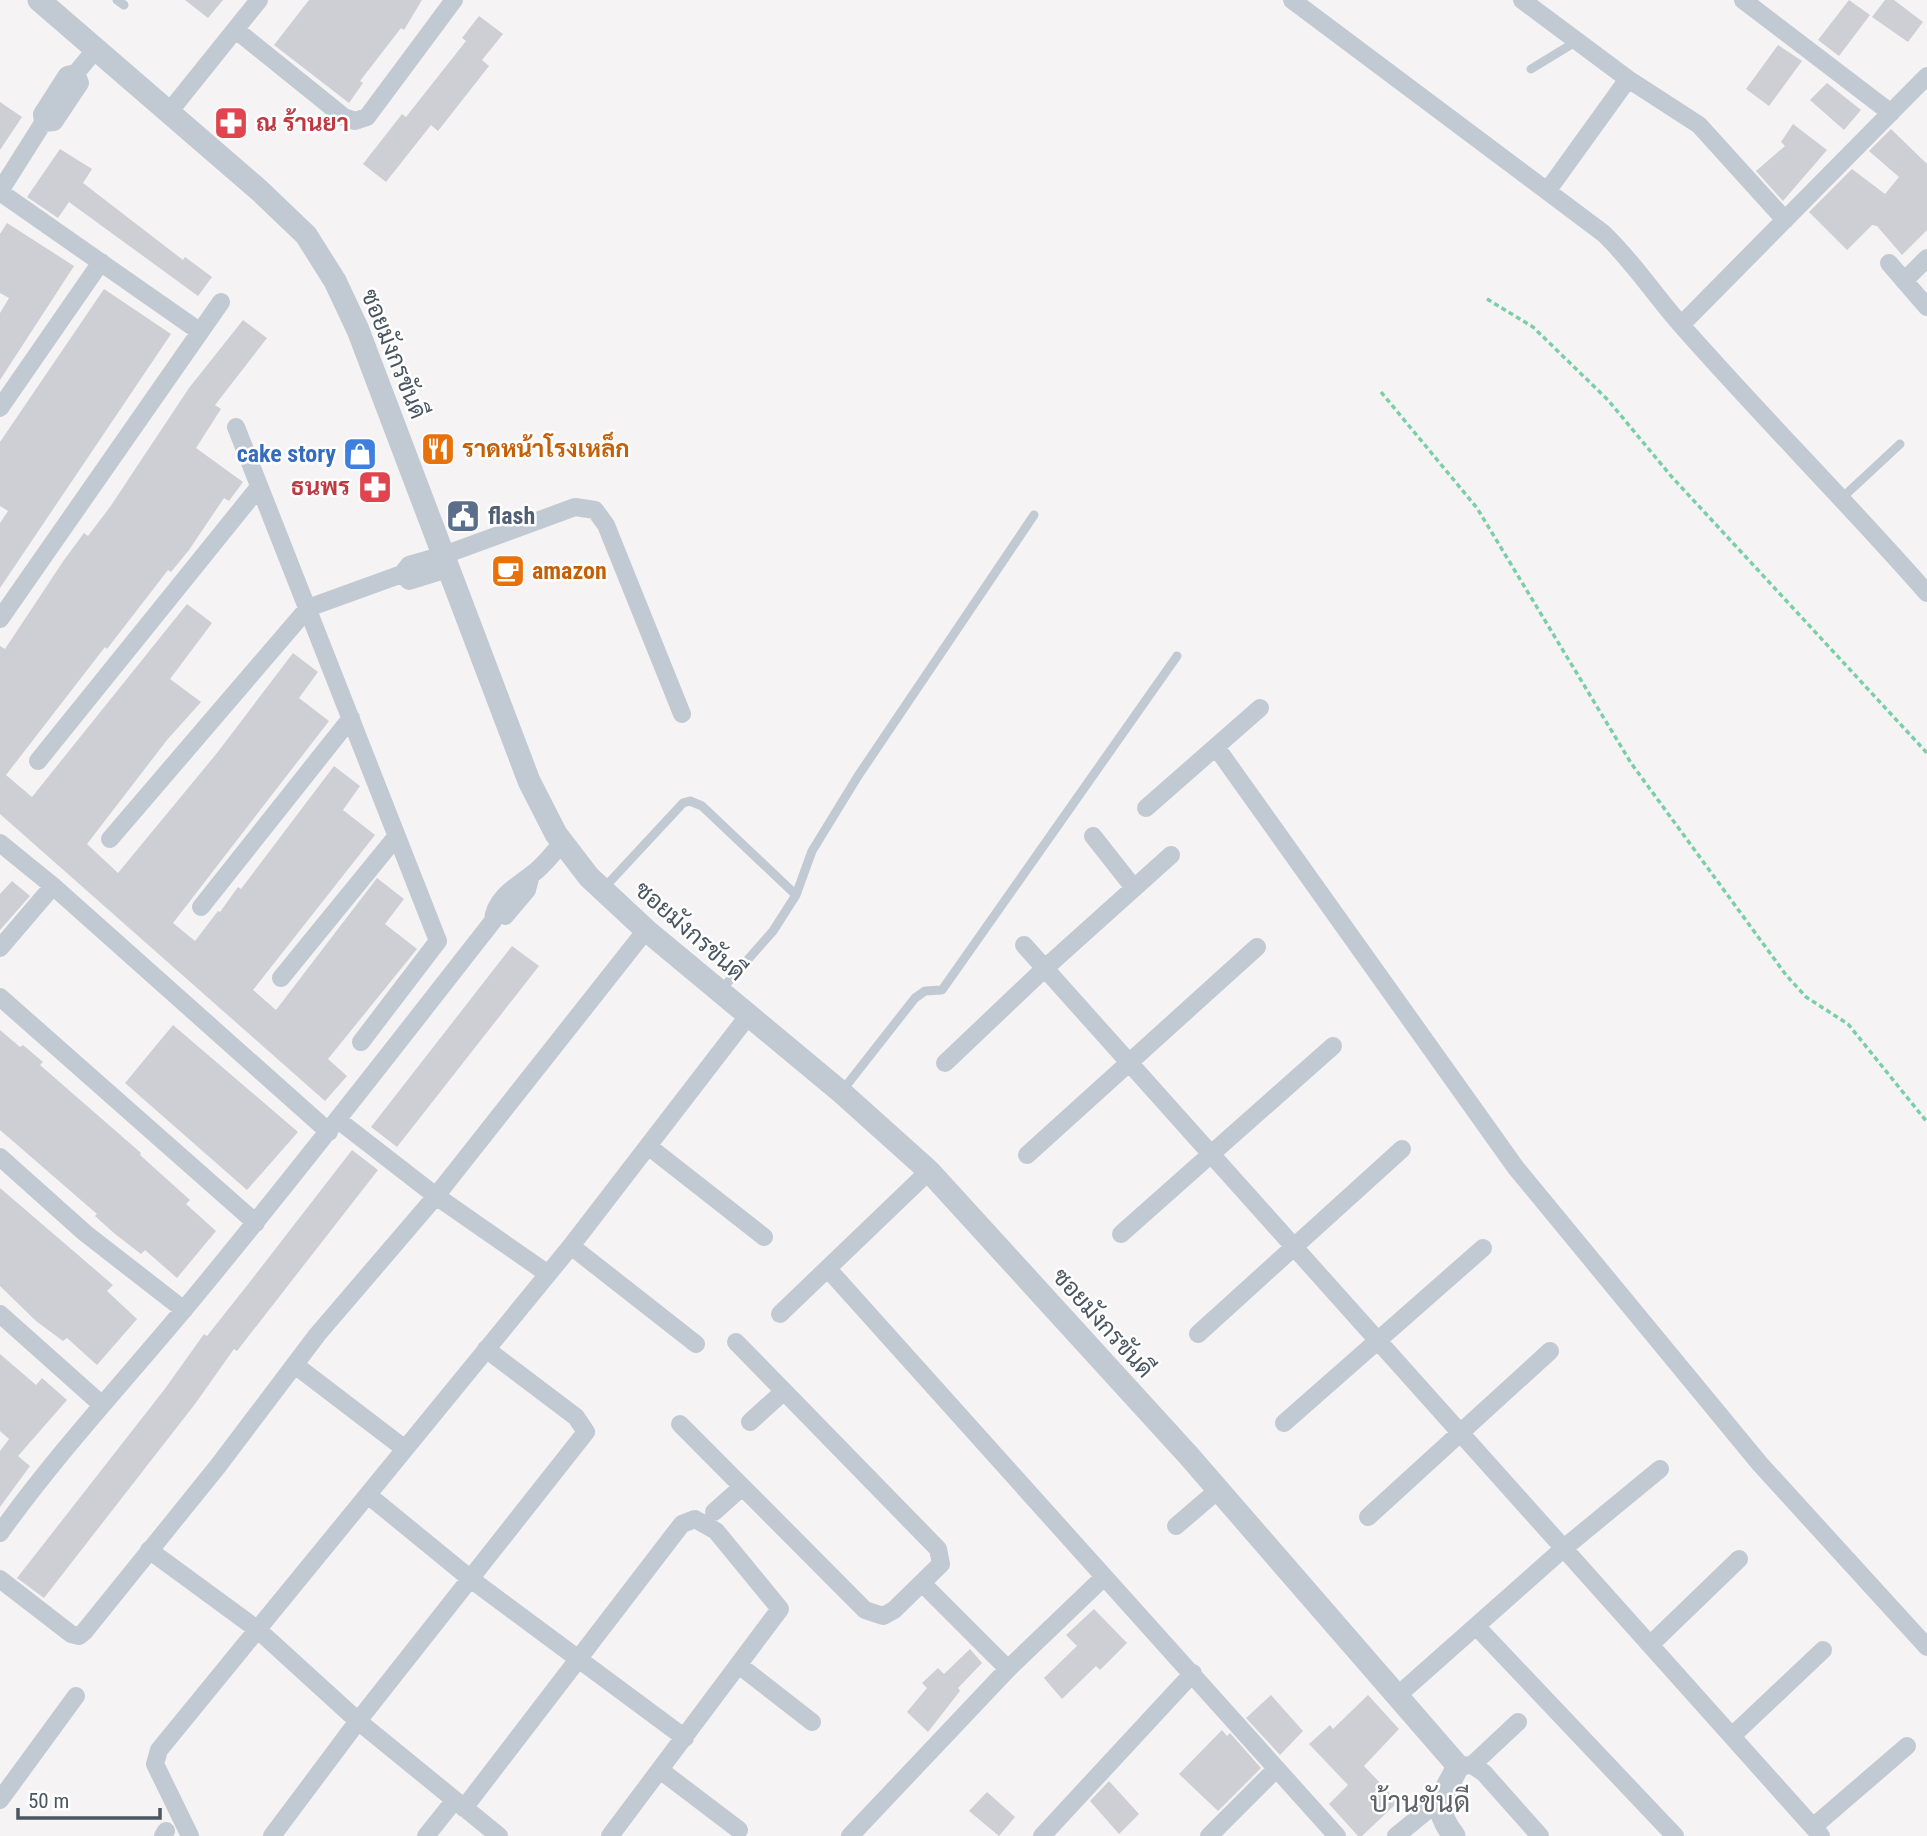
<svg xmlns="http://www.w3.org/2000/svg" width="1927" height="1836" font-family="'Roboto Condensed',Sarabun,sans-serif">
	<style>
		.building { fill: #cdcfd5 }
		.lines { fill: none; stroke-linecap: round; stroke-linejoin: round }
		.path { stroke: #7ad0a6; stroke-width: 3.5; stroke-dasharray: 5 3.5; stroke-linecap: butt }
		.service { stroke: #c1cad2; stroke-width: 9 }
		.minor { stroke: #c1cad2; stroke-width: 18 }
		.tertiary { stroke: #c1cad2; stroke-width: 23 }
		.labels { text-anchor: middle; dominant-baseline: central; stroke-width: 5; stroke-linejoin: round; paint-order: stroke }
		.health-label { font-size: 24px; font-weight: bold; fill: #be3a42; stroke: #fff; text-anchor: start }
		.street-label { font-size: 24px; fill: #4a5661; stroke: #fff }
		.food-label { font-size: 24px; font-weight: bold; fill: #c56008; stroke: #fff; text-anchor: start }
		.shop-label { font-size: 24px; font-weight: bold; fill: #366cbe; stroke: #fff; text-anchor: end }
		.service-label { font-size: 24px; font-weight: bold; fill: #4e5e75; stroke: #fff; text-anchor: start }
		.quarter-label { font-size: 28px; fill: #5f6368; stroke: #fff }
	</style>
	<rect width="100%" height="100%" fill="#f5f3f3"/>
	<path class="building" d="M185,0H223L208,18Z
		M309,0H422L404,30L401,28L360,81L363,83L349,103L274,45Z
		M1849,0L1870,15L1839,56L1818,40Z
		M1885,0H1894L1923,22L1908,42L1872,17Z
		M479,16L503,34L482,60L489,66L438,131L431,125L386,182L363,164L402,114L406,117L466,41L462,38Z
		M1778,45L1802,61L1769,106L1746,89Z
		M1827,83L1861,110L1844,130L1810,100Z
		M0,102L22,117L0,150Z
		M1793,124L1827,150L1783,201L1756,171L1785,146L1781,142Z
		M1891,129L1927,164V230L1902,255L1877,226L1872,225L1847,250L1809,212L1852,169L1885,194L1899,177L1869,151Z
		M60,149L92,169L83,183L183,260L185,257L212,277L198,296L69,202L58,218L27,197Z
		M7,223L74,266L0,380V313L9,298L0,293V234Z
		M104,289L171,334L0,588V523L8,511L0,506V442Z
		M243,320L267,338L215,405L221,409L196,448L243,482L229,501L224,498L189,550L171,572L168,570L107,649L105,647L6,775L32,797L187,604L212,623L170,679L201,702L167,740L87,844L118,873L217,753L293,653L318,672L299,698L329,721L173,923L195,941L218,911L220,912L238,887L241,889L334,766L360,786L343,810L375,835L253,990L276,1010L377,878L404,899L385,924L417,949L328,1059L347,1076L325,1101L0,814V646L5,649L64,560L84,533L88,536L110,507L189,388Z
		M12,881L30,896L0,930V894Z
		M512,946L539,966L397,1147L371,1127Z
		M173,1025L298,1132L247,1190L125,1083Z
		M0,1030L20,1047L23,1045L43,1062L40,1065L141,1153L140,1155L190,1200L186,1204L216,1231L177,1278L145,1250L141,1254L115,1234L95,1216L97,1214L0,1130Z
		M352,1150L378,1170L237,1351L234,1349L195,1404L44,1598L17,1578L164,1390L204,1334L207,1336L249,1283Z
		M0,1188L113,1285L107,1291L137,1319L97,1365L67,1338L63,1341L36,1321L0,1286Z
		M0,1354L36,1385L42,1378L67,1400L18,1456L30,1466L0,1507V1451L9,1439L0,1431Z
		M1094,1609L1127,1643L1100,1670L1096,1666L1062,1699L1044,1678L1077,1646L1066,1635Z
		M970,1649L982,1663L958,1688L960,1691L928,1732L907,1712L927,1688L922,1683L938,1668L944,1674Z
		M1271,1695L1303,1731L1280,1755L1246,1718Z
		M1368,1695L1399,1729L1364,1766L1398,1802L1362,1836H1358L1329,1804L1348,1785L1309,1744L1330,1725L1333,1729Z
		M1222,1730L1227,1736L1230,1733L1261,1768L1218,1811L1179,1774Z
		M1109,1781L1139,1814L1119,1834L1090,1801Z
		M987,1792L1015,1817L999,1836L969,1811Z"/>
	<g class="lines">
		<path class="path" d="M1487,299L1533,327L1608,400L1671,476L1927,753
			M1381,392L1477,508L1631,763L1786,975L1806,997L1848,1024L1927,1122"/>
		<path class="service" d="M117,0L124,5
			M1531,69L1577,41
			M1843,497L1900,444
			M604,888L683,803L690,801L702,806L796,895
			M721,990L773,931L796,895L812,851L858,776L1034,515
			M842,1091L915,998L925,991L942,990L1177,656"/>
		<path class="minor" d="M1292,0L1603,233C1633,261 1655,296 1682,326C1762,417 1847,502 1927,593
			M1522,0L1628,79L1699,125L1785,220
			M1743,0L1891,113
			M236,30L344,117L355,121L367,117L454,0
			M169,112L259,0
			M43,123L54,122L80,83L76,73
			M1548,190L1628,79
			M0,191L43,123L42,114L67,75L76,73L96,49
			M0,192L199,331
			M1889,263L1927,307
			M1904,281L1927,258
			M1681,325L1927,76
			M0,408L101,262
			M236,427L438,941L361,1042
			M402,574L409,581L448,569
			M0,619L221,302
			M1216,747L1516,1168L1760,1464L1927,1647
			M38,761L259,487
			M1146,808L1260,708
			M1093,836L1134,888
			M110,839L308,608L402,574L409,565L444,555L575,507L595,510L606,525L682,714
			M0,843L53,886L329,1132
			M201,907L351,718
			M505,916L527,890L531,875
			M1024,945L1821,1836
			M0,948L53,886
			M281,978L396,837
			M0,997L256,1223
			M945,1063L1044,969L1171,855
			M338,1120L436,1196L548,1274
			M648,1146L764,1237
			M1027,1155L1257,947
			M0,1157L85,1233L184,1310
			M1121,1234L1333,1046
			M571,1246L696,1344
			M828,1269L1337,1836
			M0,1314L101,1404
			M780,1314L929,1171
			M1198,1334L1402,1149
			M295,1365L405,1449
			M750,1422L783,1392
			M1284,1423L1483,1248
			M680,1424L865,1610L883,1616L894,1610L941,1564L938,1549L736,1342
			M368,1495L472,1580L685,1738
			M714,1512L742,1487
			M1368,1517L1550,1351
			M1176,1526L1218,1490
			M0,1533C60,1449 131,1374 196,1295C298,1172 395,1046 493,921C494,899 516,886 531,875C543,867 553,853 562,843
			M149,1550L258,1630L358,1721L499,1836
			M0,1579L71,1634L79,1636L84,1632L218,1466L317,1335L436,1196L646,930
			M923,1584L1008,1669
			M1476,1626L1675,1836
			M1651,1644L1739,1559
			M740,1666L812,1722
			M1397,1696L1564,1548L1660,1469
			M1732,1736L1823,1650
			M1472,1765L1518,1722
			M1458,1766L1472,1765L1484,1773L1540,1836
			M660,1770L739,1830
			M0,1800L76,1696
			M464,1808L675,1533L682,1524L695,1519L716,1531L780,1609L610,1836
			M1813,1827L1907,1746
			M163,1836L166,1831
			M190,1836L155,1764L159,1750L571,1246L748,1016
			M272,1836L358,1721L586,1432L576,1417L486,1349
			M426,1836L454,1801
			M850,1836L1008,1669L1104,1577
			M1042,1836L1193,1673
			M1209,1836L1275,1770
			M1396,1836L1440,1800"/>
		<path class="tertiary" d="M39,0L260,191L306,235L335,281L358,330L529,781L556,834L589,877L646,930L841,1092L929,1171L1189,1456L1458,1766C1443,1797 1430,1804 1454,1836"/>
	</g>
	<defs>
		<g id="pharmacy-square" transform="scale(1.75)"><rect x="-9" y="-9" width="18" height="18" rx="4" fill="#e0444e" stroke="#fff"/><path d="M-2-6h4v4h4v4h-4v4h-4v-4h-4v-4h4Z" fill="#fff"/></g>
		<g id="restaurant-square" transform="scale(1.75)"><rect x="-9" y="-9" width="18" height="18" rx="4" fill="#e8710a" stroke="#fff"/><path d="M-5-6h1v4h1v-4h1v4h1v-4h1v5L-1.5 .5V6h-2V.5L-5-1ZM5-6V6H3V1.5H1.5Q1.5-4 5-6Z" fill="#fff"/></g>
		<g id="shop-square" transform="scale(1.75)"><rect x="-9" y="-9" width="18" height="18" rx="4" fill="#3f7fe0" stroke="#fff"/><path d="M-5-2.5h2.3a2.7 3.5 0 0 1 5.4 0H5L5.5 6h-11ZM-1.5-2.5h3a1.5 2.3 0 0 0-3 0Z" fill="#fff"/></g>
		<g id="civic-square" transform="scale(1.75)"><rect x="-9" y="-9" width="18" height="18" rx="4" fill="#5c6f8a" stroke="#fff"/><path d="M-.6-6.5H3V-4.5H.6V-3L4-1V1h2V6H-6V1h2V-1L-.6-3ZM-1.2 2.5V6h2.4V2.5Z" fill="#fff"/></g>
		<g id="cafe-square" transform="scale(1.75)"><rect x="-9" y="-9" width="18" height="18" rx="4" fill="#e8710a" stroke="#fff"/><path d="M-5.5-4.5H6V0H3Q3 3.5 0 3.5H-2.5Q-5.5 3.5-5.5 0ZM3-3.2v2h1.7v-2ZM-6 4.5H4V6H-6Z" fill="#fff"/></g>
	</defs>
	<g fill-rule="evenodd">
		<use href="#pharmacy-square" x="231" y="123"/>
		<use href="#restaurant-square" x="438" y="449"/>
		<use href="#shop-square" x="360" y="454"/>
		<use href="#pharmacy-square" x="375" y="487"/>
		<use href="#civic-square" x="463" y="516"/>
		<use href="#cafe-square" x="508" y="571"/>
	</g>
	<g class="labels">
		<g class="health-label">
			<text x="256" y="123">ณ ร้านยา</text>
			<text x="350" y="487" text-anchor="end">ธนพร</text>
		</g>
		<g class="street-label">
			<text transform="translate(394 354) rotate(68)">ซอยมังกรขันดี</text>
			<text transform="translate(690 931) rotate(41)">ซอยมังกรขันดี</text>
			<text transform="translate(1103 1323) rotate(48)">ซอยมังกรขันดี</text>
		</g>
		<g class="food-label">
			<text x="462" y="449">ราดหน้าโรงเหล็ก</text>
			<text x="532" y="571">amazon</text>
		</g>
		<g class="shop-label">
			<text x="336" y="454">cake story</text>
		</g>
		<g class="service-label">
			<text x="488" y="516">flash</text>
		</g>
		<g class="quarter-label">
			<text x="1420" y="1802">บ้านขันดี</text>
		</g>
	</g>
	<path d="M18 1808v10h142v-10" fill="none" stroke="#4a5661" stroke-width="3.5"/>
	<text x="28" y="1808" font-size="21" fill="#4a5661" stroke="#ffffff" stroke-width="5" paint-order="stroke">50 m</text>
</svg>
